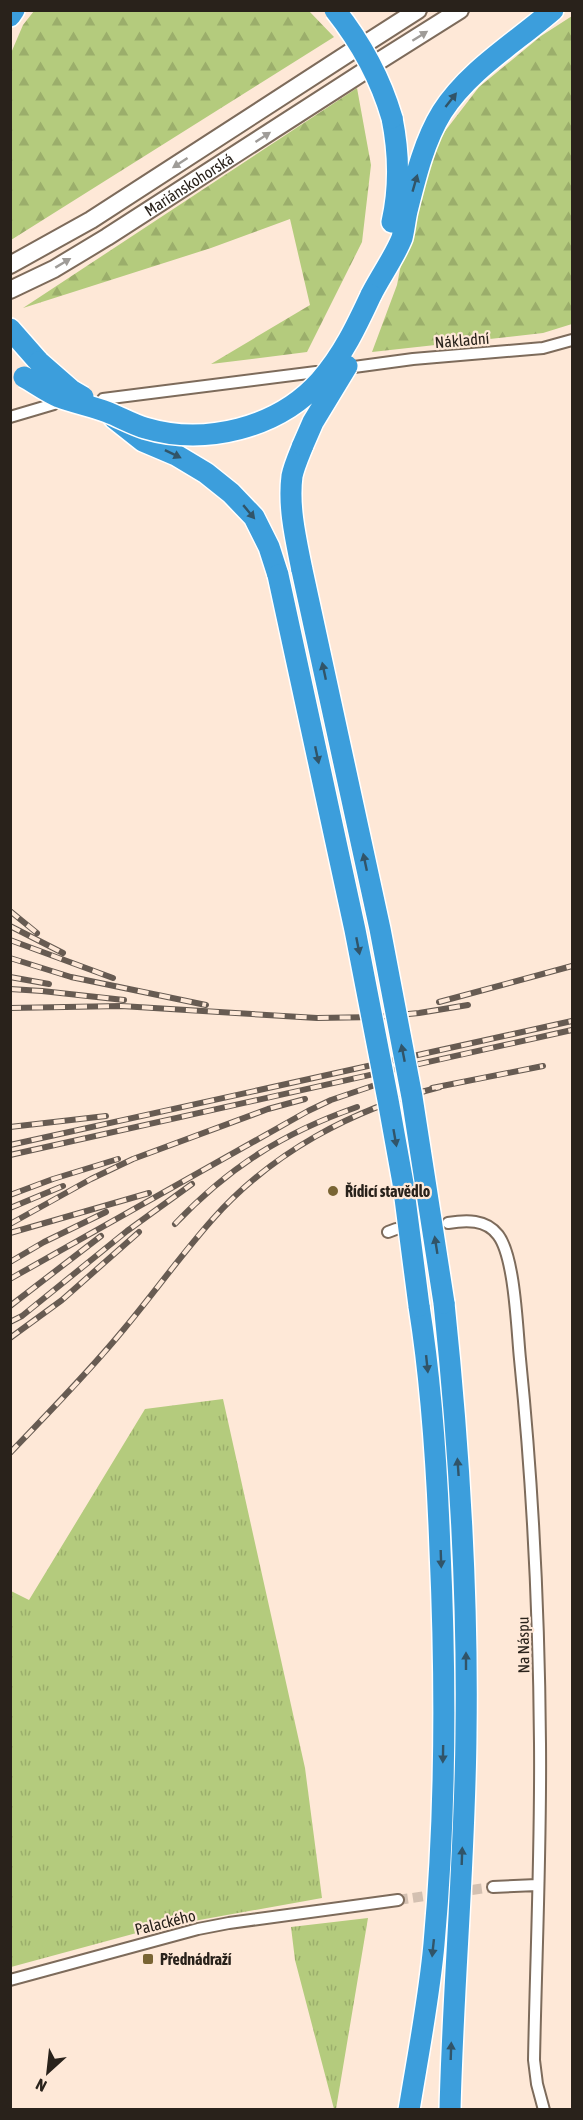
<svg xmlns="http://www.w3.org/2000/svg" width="583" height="2120" font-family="'Asap Condensed',sans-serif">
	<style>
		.grass { fill: url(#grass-tufts) }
		.forest { fill: url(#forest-firs) }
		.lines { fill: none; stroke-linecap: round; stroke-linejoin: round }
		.street-tunnel { stroke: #d3c0b1; stroke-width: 10; stroke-dasharray: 10 5; stroke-linecap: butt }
		.street-casing { stroke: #7d6b5b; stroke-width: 14 }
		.secondary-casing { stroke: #7d6b5b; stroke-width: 20 }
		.highway-casing { stroke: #fff; stroke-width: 24 }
		.street { stroke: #fff; stroke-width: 10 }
		.secondary { stroke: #fff; stroke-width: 16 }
		.highway { stroke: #3c9edc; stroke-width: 21 }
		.rail-casing { stroke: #675b52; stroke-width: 6 }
		.rail { stroke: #fee8d7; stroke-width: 4; stroke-dasharray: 11; stroke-linecap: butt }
		.highway-bridge-casing { stroke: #fff; stroke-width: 24; stroke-linecap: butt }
		.highway-bridge { stroke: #3c9edc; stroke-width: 21 }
		.oneway { fill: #9f9c98 }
		.oneway2 { fill: #315468 }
		.poi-dot { fill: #796433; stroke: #fee8d7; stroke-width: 2 }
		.labels { text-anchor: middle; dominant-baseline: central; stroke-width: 4.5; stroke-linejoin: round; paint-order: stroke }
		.street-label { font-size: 16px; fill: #29221b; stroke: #fee8d7 }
		.poi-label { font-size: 16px; font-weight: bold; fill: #29221b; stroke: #fee8d7; text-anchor: start }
	</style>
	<defs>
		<pattern id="grass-tufts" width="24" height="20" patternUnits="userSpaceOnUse" patternTransform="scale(1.5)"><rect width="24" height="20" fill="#b4cb7d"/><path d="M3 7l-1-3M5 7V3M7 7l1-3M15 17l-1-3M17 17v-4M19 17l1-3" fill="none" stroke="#9bae6b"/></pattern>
		<pattern id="forest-firs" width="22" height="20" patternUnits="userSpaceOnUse" patternTransform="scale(1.5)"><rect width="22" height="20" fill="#b4cb7d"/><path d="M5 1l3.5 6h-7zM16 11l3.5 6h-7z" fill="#9bae6b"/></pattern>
	</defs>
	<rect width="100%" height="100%" fill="#fee8d7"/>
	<path class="grass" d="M223,1399L305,1768L322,1898L155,1928L11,1967V1591L29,1600L145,1409Z
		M368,1918L336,2109H334L295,1960L291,1927Z"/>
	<path class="forest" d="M34,11H309L334,37L11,240V53L23,25Z
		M572,16V324L543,333L372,352L397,285L410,218L442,135L479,87L541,36Z
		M357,88L371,165L362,242L307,352L211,364L310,305L290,219L211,248L23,308Z"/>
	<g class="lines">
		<path class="street-tunnel" d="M457,1892L493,1887
			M398,1900L439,1894"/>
		<g class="street-casing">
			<path id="street" d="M354,367L413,359L543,348L572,340
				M103,399L316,372
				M10,417L54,404
				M448,1223C466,1220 486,1219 498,1235C515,1257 517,1330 520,1359C533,1487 539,1615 540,1743C541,1849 536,1955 534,2060L537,2084L544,2110
				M388,1232L396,1229
				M493,1887L537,1885
				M10,1980L198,1929L229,1923L398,1900"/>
		</g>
		<g class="secondary-casing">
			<g id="secondary">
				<path d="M368,42L418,10"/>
				<path d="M379,61L460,10"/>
				<path d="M10,265L91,220L352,51"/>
				<path id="s1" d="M10,290L54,269L107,237L363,72"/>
			</g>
		</g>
		<g class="highway-casing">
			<path id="highway" d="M10,16L14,10
				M392,222C400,187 399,153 392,118
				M371,295C380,277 395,256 402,238C404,230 405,220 407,211C415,179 424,141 442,112C469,70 515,43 553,10
				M10,329L39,362
				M114,418L143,441L176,455L206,473L231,493L254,517L269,547L278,575
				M302,570C296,540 288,507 292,476C294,466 299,455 303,445
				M444,1303C459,1446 468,1590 466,1733C465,1859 453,1984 450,2110
				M409,2110C418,2055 429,1999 434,1944C446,1813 446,1681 440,1550C437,1468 432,1387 419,1306"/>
		</g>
		<use href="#street" class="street"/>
		<use href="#secondary" class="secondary"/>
		<use href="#highway" class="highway"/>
		<g class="rail-casing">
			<path id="rail" d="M10,911L37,933
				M10,926L63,953
				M10,940L113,978
				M10,958L71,977L206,1005
				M10,977L49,984
				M10,989L42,991L124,1000
				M439,1002L572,966
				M10,1008L121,1006L317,1018L377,1017L419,1013L468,1005
				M432,1088L543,1066
				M10,1127L106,1116
				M10,1145L572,1021
				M10,1155L572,1030
				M10,1195L53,1179L118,1159
				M10,1208L63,1186
				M10,1224L91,1179L133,1159L268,1109L305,1099
				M175,1224C229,1167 283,1133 357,1107
				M10,1233L149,1193
				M10,1262L44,1242L106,1212
				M10,1279L308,1111L331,1100L387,1081
				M10,1306L101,1236
				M10,1322L22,1316L127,1231L192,1184
				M10,1338L62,1300L139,1232
				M10,1453C49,1412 88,1373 124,1329C154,1293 181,1255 212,1220C272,1152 353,1109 440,1087"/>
		</g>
		<use href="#rail" class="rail"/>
		<g class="highway-bridge-casing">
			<path id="highway-bridge" d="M335,10C362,44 380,77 392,118
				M39,362L71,390L83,397
				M24,377C35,383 47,392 59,397C75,403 91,406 107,412C120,417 132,424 145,428C205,446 278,428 320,381C343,355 357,325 371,295
				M303,445L313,422L347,366
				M302,570L380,929L412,1097L444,1303
				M278,575L355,930L388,1100L403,1183L419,1306"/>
		</g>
		<use href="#highway-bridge" class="highway-bridge"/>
	</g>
	<defs><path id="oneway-solid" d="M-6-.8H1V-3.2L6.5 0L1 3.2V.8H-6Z" transform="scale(1.5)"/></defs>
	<g class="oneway">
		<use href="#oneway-solid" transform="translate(420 36) rotate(-32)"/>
		<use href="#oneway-solid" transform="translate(263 137) rotate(-33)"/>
		<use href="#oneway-solid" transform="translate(180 163) rotate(147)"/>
		<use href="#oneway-solid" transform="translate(63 263) rotate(-31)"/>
	</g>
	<g class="oneway2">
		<use href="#oneway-solid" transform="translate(451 100) rotate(-52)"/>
		<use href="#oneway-solid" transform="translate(415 183) rotate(-74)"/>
		<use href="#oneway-solid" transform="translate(173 454) rotate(26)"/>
		<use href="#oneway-solid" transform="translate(249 512) rotate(50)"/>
		<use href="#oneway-solid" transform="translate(324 671) rotate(-102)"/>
		<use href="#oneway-solid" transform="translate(317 755) rotate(78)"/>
		<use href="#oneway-solid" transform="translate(365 862) rotate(-102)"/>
		<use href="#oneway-solid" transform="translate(358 946) rotate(79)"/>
		<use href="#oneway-solid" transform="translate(403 1053) rotate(-101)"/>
		<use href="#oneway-solid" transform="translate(395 1138) rotate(80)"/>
		<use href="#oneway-solid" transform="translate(436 1245) rotate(-99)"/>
		<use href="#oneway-solid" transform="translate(427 1364) rotate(84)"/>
		<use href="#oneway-solid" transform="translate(458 1467) rotate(-94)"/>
		<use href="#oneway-solid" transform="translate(441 1559) rotate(88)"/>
		<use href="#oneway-solid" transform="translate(466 1661) rotate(-90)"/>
		<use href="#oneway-solid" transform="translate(443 1754) rotate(91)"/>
		<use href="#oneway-solid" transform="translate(462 1856) rotate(-88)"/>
		<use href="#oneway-solid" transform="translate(433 1948) rotate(96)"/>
		<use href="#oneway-solid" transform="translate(451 2051) rotate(-88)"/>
	</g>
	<g class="poi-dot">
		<circle cx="333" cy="1191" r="6"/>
		<rect x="142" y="1953" width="12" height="12" rx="3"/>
	</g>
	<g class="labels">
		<g class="street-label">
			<text stroke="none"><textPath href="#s1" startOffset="208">Mariánskohorská</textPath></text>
			<text transform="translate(462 340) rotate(-5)">Nákladní</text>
			<text transform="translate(523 1645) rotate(-91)">Na Náspu</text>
			<text transform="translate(165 1922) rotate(-14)">Palackého</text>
		</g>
		<g class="poi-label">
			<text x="345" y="1191">Řídicí stavědlo</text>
			<text x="160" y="1959">Přednádraží</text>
		</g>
	</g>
	<rect width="583" height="2120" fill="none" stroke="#29221b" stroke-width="24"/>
	<g transform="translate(48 2072) rotate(207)" stroke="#fee8d7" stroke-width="4.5" paint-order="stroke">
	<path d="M0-4.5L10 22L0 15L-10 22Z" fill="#29221b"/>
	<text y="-9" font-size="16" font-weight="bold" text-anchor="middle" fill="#29221b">N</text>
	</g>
</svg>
